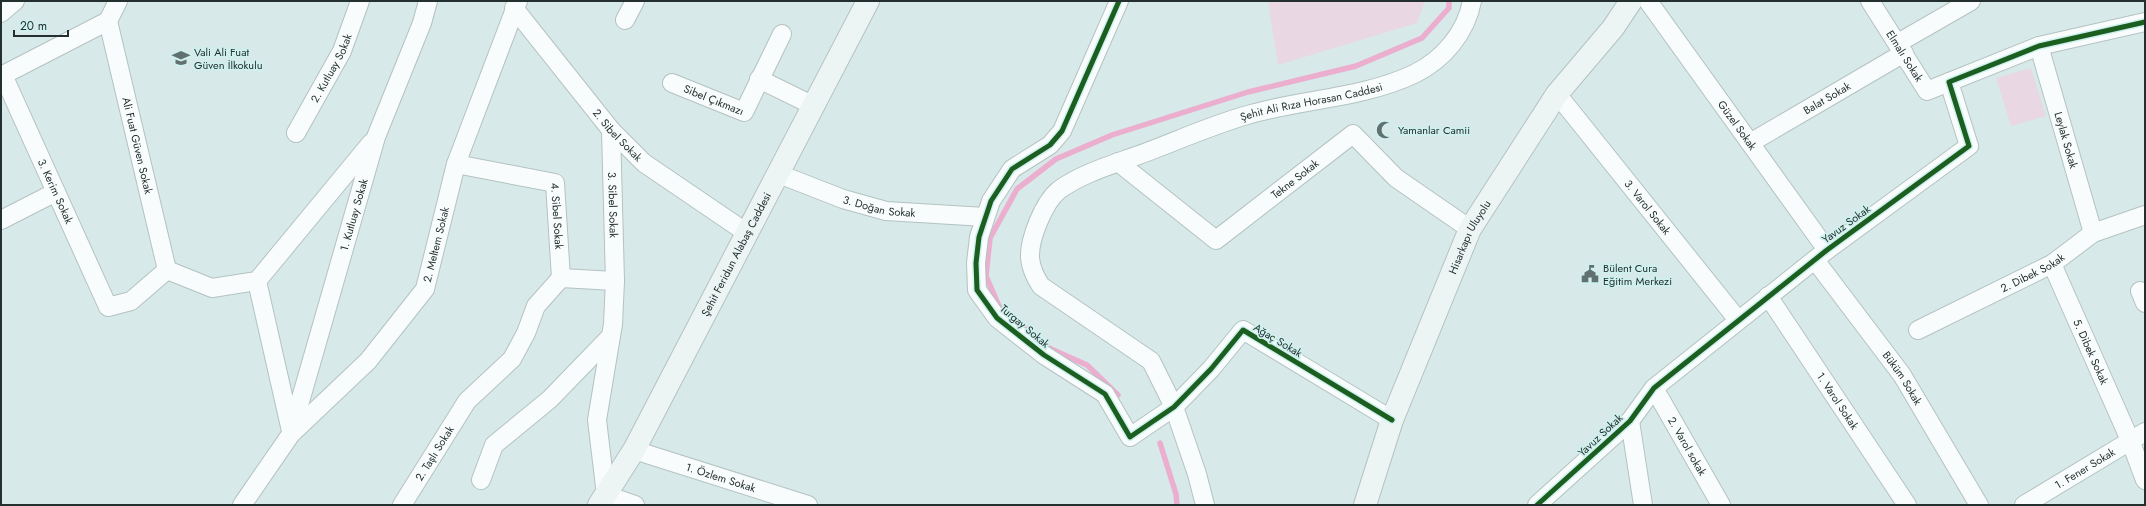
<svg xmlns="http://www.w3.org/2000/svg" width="2146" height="506" font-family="Jost,sans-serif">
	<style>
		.green { fill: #e9d8e3 }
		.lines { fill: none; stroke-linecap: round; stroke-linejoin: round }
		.stream { stroke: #ecaece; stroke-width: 5.5 }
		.street-casing { stroke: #b4c2c2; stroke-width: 20 }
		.secondary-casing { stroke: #b4c2c2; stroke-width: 24 }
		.street { stroke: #f9fcfc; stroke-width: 18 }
		.secondary { stroke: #ecf4f4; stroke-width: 22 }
		.cycleway-casing { stroke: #cff1ee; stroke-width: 8 }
		.cycleway { stroke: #1b5e20; stroke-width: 5 }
		.labels { text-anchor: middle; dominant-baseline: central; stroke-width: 3.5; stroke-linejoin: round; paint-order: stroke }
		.poi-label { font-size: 11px; fill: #23302f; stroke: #cff1ee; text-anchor: start }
		.street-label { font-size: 11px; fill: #23302f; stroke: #cff1ee }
	</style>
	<rect width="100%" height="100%" fill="#d7e9e8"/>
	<path class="green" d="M1268,1H1425L1417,23L1278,65Z
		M2031,68L2046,116L2011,126L1996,78Z"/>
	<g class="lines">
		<path class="stream" d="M1118,395L1087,365L1051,349L999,306L986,276L990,238L1017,189L1056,159L1112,135L1248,92L1356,66L1422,38L1449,8V1
			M1160,443L1176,494L1177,505"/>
		<g class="street-casing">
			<g id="street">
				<path id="s1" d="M118,1L108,21L3,75L108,307L131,301L167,270"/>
				<path d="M1119,1L1062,131L1050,145L1012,169L991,201L979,237L976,263L977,290L997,318L1044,355L1105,394L1130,437L1174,407L1211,369L1243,330L1392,420"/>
				<path id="s2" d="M1648,1L1827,250"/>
				<path id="s3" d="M1870,1L1927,91L1949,82"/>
				<path id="s4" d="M514,8L611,130L644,163L747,233"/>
				<path d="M1,13L15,1"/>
				<path d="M625,20L635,1"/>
				<path id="s5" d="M108,21L167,270"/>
				<path d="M1898,43L1971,1"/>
				<path id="s6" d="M2039,46L2093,233"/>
				<path d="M759,79L814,106"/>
				<path id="s7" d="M672,83L744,112L782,34"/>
				<path id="s8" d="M1557,94L1738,320"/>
				<path id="s9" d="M611,130L615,281L613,324L597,420L606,495L635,505"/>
				<path id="s10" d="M296,133L342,51L360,1"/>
				<path id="s11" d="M1750,143L1904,53"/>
				<path id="s12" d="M1118,162L1216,240L1353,134L1396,178L1470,229"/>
				<path id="s13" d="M456,164L555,183L561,278"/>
				<path id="s14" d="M779,174L843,199L886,211L985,217"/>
				<path d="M1,220L56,192"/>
				<path id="s15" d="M1815,260L1902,375L1979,505"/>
				<path id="s16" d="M2052,264L2130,440L2145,480"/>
				<path d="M167,270L212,288L257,281L371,143"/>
				<path d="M561,278L615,281"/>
				<path d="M257,281L291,431"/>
				<path d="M2140,291L2145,303"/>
				<path id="s17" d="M1768,296L1907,505"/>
				<path id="s18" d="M1918,330L2052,264L2093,233L2145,215"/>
				<path id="s19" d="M1654,388L1721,505"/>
				<path d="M1630,421L1643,505"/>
				<path id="s20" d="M291,433L376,137L422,23L428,1"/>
				<path id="s21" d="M634,450L808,505"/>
				<path d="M481,480L494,445L550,399L611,336"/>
				<path id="s22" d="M242,505L291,434L368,361L425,289L456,164L518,1"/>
				<path id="s23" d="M402,505L467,401L512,359L526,333L536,306L561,278"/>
				<path id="s24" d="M1205,505L1197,474L1174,407L1151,361L1041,286C1035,277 1031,269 1030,258C1029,239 1044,202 1059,190C1081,174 1111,165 1136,156C1172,143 1207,127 1244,116C1299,99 1361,99 1414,74C1443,60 1466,33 1472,1"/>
				<path d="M1537,505L1630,421L1654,388L1827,250L1969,146L1949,82L2039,46L2145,22"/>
				<path id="s25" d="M2024,505L2145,432"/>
			</g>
		</g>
		<g class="secondary-casing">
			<g id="secondary">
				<path id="s26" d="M599,505L634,450L868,1"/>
				<path id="s27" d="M1365,505L1392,420L1470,229L1557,94L1613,28L1631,1"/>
			</g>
		</g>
		<use href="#street" class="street"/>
		<use href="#secondary" class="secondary"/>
		<g class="cycleway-casing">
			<path id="cycleway" d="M1119,1L1062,131L1050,145L1012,169L991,201L979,237L976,263L977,290L997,318L1044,355L1105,394L1130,437L1174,407L1211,369L1243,330L1392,420
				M1537,505L1630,421L1654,388L1827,250L1969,146L1949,82L2039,46L2145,22"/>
		</g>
		<use href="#cycleway" class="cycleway"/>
	</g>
	<defs>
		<g id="school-bare" transform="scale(1.38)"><path d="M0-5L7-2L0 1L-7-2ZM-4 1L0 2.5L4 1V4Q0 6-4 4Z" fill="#627170" stroke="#cff1ee" stroke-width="2.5" paint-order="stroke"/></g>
		<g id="mosque-bare" transform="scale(1.38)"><path d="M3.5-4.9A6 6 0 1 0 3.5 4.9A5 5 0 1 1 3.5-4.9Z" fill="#627170" stroke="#cff1ee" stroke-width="2.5" paint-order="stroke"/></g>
		<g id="civic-bare" transform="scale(1.38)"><path d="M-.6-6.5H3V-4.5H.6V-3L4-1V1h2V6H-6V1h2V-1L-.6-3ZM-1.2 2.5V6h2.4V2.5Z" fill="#627170" stroke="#cff1ee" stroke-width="2.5" paint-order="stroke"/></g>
	</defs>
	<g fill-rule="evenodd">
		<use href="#school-bare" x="181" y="58"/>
		<use href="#mosque-bare" x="1385" y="130"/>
		<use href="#civic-bare" x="1590" y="274"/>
	</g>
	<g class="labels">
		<g class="poi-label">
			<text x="194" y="52">Vali Ali Fuat<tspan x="194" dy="13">Güven İlkokulu</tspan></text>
			<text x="1398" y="130">Yamanlar Camii</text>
			<text x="1603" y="268">Bülent Cura<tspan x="1603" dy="13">Eğitim Merkezi</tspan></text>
		</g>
		<g class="street-label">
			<text stroke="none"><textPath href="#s3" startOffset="65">Elmalı Sokak</textPath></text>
			<text stroke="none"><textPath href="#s10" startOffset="74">2. Kutluay Sokak</textPath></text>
			<text stroke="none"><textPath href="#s7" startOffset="45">Sibel Çıkmazı</textPath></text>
			<text stroke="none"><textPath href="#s11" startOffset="89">Balat Sokak</textPath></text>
			<text stroke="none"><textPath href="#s24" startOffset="662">Şehit Ali Rıza Horasan Caddesi</textPath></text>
			<text stroke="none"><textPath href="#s2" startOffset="153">Güzel Sokak</textPath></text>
			<text stroke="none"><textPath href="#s4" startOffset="164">2. Sibel Sokak</textPath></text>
			<text stroke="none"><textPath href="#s6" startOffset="98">Leylak Sokak</textPath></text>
			<text stroke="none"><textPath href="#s5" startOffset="128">Ali Fuat Güven Sokak</textPath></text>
			<text stroke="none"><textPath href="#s12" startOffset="225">Tekne Sokak</textPath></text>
			<text stroke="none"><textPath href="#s1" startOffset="268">3. Kerim Sokak</textPath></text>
			<text stroke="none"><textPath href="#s9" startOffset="75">3. Sibel Sokak</textPath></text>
			<text stroke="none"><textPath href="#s14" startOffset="106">3. Doğan Sokak</textPath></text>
			<text stroke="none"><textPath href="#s8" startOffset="145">3. Varol Sokak</textPath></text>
			<text stroke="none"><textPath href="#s20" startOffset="227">1. Kutluay Sokak</textPath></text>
			<text stroke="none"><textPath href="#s13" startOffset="134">4. Sibel Sokak</textPath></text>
			<text transform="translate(1846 224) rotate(-36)">Yavuz Sokak</text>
			<text stroke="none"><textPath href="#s27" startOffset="288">Hisarkapı Uluyolu</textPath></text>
			<text stroke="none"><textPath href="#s22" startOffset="330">2. Meltem Sokak</textPath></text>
			<text stroke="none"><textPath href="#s26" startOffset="286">Şehit Feridun Alabaş Caddesi</textPath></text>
			<text stroke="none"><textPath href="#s18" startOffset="128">2. Dibek Sokak</textPath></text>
			<text transform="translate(1025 326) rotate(40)">Turgay Sokak</text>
			<text transform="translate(1278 340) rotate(31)">Ağaç Sokak</text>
			<text stroke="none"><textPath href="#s16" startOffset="96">5. Dibek Sokak</textPath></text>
			<text stroke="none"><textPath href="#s15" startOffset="147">Büküm Sokak</textPath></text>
			<text stroke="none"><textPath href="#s17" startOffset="126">1. Varol Sokak</textPath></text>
			<text transform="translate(1600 435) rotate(-43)">Yavuz Sokak</text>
			<text stroke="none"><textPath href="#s19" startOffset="67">2. Varol sokak</textPath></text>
			<text stroke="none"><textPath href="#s23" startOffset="61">2. Taşlı Sokak</textPath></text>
			<text stroke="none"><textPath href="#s25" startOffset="71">1. Fener Sokak</textPath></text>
			<text stroke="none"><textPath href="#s21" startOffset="91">1. Özlem Sokak</textPath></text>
		</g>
	</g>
	<rect width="2146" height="506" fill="none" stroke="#23302f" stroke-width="4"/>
	<path d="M14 30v6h54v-6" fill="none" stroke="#23302f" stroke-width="2"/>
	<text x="20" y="30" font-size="12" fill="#23302f" stroke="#cff1ee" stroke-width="3" paint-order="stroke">20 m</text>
</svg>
